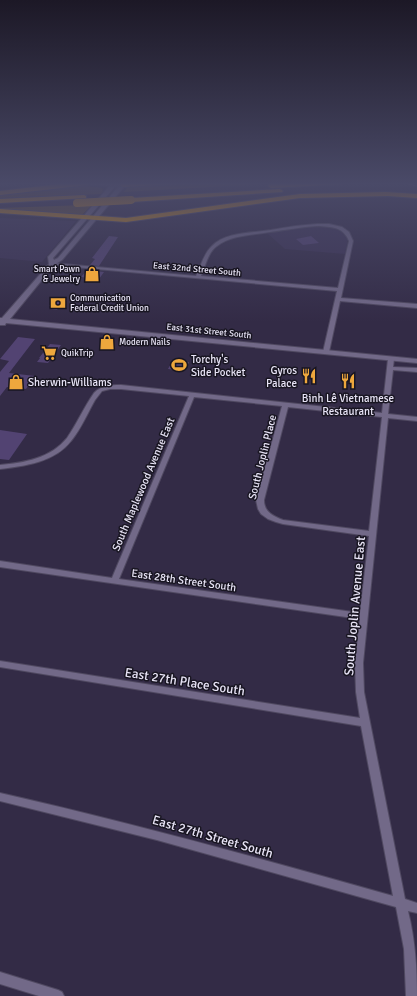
<svg xmlns="http://www.w3.org/2000/svg" width="417" height="996" viewBox="0 0 417 996" font-family="Signika,sans-serif">
<rect width="100%" height="100%" fill="#332b46"/>
<g fill="#3b3153">
<polygon points="0,218 76,221 42,262 0,258"/>
<polygon points="311,226 334,228 345,233 348,240 345,254 285,249 267,233"/>
</g>
<g fill="#654e30">
<polygon points="188,183 275,183 124,192 129,185"/>
<polygon points="80,185 102,188 103,191 101,194 0,198 0,194"/>
<polygon points="84,205 91,206 82,215 0,210 0,208"/>
</g>
<g fill="#524372">
<polygon points="109,236 118,237 99,266 90,265 95,259 92,258"/>
<polygon points="311,236 319,243 303,245 296,239"/>
<polygon points="87,270 95,271 104,272 99,279 81,277"/>
<polygon points="54,299 57,299 67,300 62,307 59,307 57,310 49,309 51,306 49,306"/>
<polygon points="18,337 35,339 9,373 35,376 26,389 7,387 0,396 0,372 9,361 0,359"/>
<polygon points="50,344 61,345 48,363 37,362 40,358 39,358"/>
<polygon points="173,360 189,362 185,371 168,369"/>
<polygon points="0,430 27,434 9,460 0,459"/>
</g>
<g fill="none" stroke-linecap="round" stroke-linejoin="round">
<g stroke="#504961" stroke-width="2">
<g id="minor">
<path d="M317 224H329L342 227 349 232 353 241 341 298 417 304V308L340 301 329 352 326 354 323 352 337 291 52 265 50 264 52 263 196 276C201 266 204 253 212 246 225 232 253 233 271 230 286 227 301 225 317 224ZM317 226C331 227 343 226 349 241L338 288 201 276C205 267 208 252 217 246 231 235 253 235 270 232 286 230 301 227 317 226Z"/>
<path d="M391 357 394 359 393 367 417 368V372L393 370 388 414 417 417V421L388 418 363 663 364 692 405 899 417 903V913L408 911C415 939 417 967 417 996H406L404 949 396 907 157 840 0 801V793C132 823 263 859 393 896L361 726 0 667V661L360 718 356 692 355 663 360 619 0 567V561L112 578 189 396 121 389H110L102 391 95 400C87 414 81 429 71 441 55 462 25 466 0 469V465C24 463 51 458 67 438 77 424 84 407 94 393 102 385 110 385 121 385L382 413 388 359ZM194 397 282 406 256 500 258 509 261 514 268 519 276 522 283 524 369 536 360 613 119 579ZM288 407 382 417 369 531 283 520C273 516 264 512 264 500Z"/>
<polygon points="0,972 58,990 62,992 64,996 39,996 0,984"/>
</g>
</g>
<g stroke="#504961" stroke-width="2">
<g id="tertiary">
<polygon points="0,182 21,182 0,184"/>
<polygon points="57,182 123,183 126,185 123,187"/>
</g>
</g>
<g stroke="#504961" stroke-width="2">
<polygon id="secondary" points="113,182 119,182 53,258 54,260 58,258 122,182 128,182 62,260 54,265 10,319 417,359 417,363 6,323 5,325 0,325 0,318 2,318 49,264 48,257"/>
</g>
<g stroke="#504961" stroke-width="2">
<g id="motorway">
<polygon points="77,182 91,183 88,185 0,195 0,191"/>
<polygon points="135,182 177,182 174,184 123,187 120,185 123,183"/>
<polygon points="302,182 345,182 342,184 271,188 268,186 271,184"/>
<polygon points="280,189 283,191 282,192 131,202 128,200 131,198"/>
<polygon points="386,192 417,194 417,198 388,196 300,198 126,222 0,213 0,209 126,218 300,194"/>
<polygon points="84,195 86,196 86,198 0,203 0,199"/>
</g>
</g>
<use href="#minor" fill="#726988" fill-rule="evenodd"/>
<use href="#tertiary" fill="#726988" fill-rule="evenodd"/>
<use href="#secondary" fill="#726988" fill-rule="evenodd"/>
<use href="#motorway" fill="#d9910c" fill-rule="evenodd"/>
<g stroke="#c2bdd1" stroke-width="2.5">
<polyline id="rail" points="404,182 417,185"/>
</g>
<use href="#rail" stroke="#191622" stroke-width="1.5" stroke-dasharray="4.5" stroke-linecap="butt"/>
<g stroke="#504961" stroke-width="8" stroke-linecap="butt">
<polyline id="motorway-bridge" points="77,203 131,200"/>
</g>
<use href="#motorway-bridge" stroke="#d9910c" stroke-width="8"/>
</g>
<linearGradient id="sky" x2="0" y2="1"><stop stop-color="#1c1826"/><stop offset="0.57" stop-color="#4a4a68"/><stop offset="1" stop-color="#4a4a68" stop-opacity="0"/></linearGradient>
<rect width="417" height="322" fill="url(#sky)"/>
<defs>
<g id="shop-bare" transform="scale(1.2)"><path d="M-5-2.5h2.3a2.7 3.5 0 0 1 5.4 0H5L5.5 6h-11ZM-1.5-2.5h3a1.5 2.3 0 0 0-3 0Z" fill="#eea73d" stroke="#191622" stroke-width="2.5" paint-order="stroke"/></g>
<g id="bank-bare" transform="scale(1.2)"><path d="M-6-4H6V4H-6ZM0-2.3a2.3 2.3 0 1 0 0 4.6a2.3 2.3 0 1 0 0-4.6Z" fill="#eea73d" stroke="#191622" stroke-width="2.5" paint-order="stroke"/></g>
<g id="supermarket-bare" transform="scale(1.2)"><path d="M-6-5.5h2.5l.6 2H6L4.5 2H-2.5L-4.4-4H-6ZM-1.5 3.2a1.3 1.3 0 1 0 .1 0ZM3 3.2a1.3 1.3 0 1 0 .1 0Z" fill="#eea73d" stroke="#191622" stroke-width="2.5" paint-order="stroke"/></g>
<g id="stadium-bare" transform="scale(1.2)"><path d="M0-5a6.5 5 0 1 0 0 10a6.5 5 0 1 0 0-10ZM-3.5-1.8h7v3.6h-7Z" fill="#eea73d" stroke="#191622" stroke-width="2.5" paint-order="stroke"/></g>
<g id="restaurant-bare" transform="scale(1.2)"><path d="M-5-6h1v4h1v-4h1v4h1v-4h1v5L-1.5 .5V6h-2V.5L-5-1ZM5-6V6H3V1.5H1.5Q1.5-4 5-6Z" fill="#eea73d" stroke="#191622" stroke-width="2.5" paint-order="stroke"/></g>
</defs>
<g fill-rule="evenodd">
<use href="#shop-bare" x="92" y="274"/>
<use href="#bank-bare" x="58" y="303"/>
<use href="#shop-bare" x="107" y="342"/>
<use href="#supermarket-bare" x="49" y="353"/>
<use href="#stadium-bare" x="179" y="365"/>
<use href="#restaurant-bare" x="309" y="376"/>
<use href="#restaurant-bare" x="348" y="381"/>
<use href="#shop-bare" x="16" y="382"/>
</g>
<g text-anchor="middle" stroke-width="3" stroke-linejoin="round" paint-order="stroke">
<g font-size="9" fill="#e8e4f6" stroke="#191622" text-anchor="start">
<text x="80" y="272" text-anchor="end">Smart Pawn<tspan x="80" dy="10">&amp; Jewelry</tspan></text>
<text x="70" y="301">Communication<tspan x="70" dy="10">Federal Credit Union</tspan></text>
<text x="119" y="345">Modern Nails</text>
<text x="61" y="356">QuikTrip</text>
</g>
<g font-size="9" fill="#e8e4f6" stroke="#191622">
<text transform="translate(197 269) rotate(5)" y="3">East 32nd Street South</text>
<text transform="translate(209 331) rotate(6)" y="3">East 31st Street South</text>
</g>
<g font-size="11" fill="#e8e4f6" stroke="#191622" text-anchor="start">
<text x="191" y="363">Torchy's<tspan x="191" dy="13">Side Pocket</tspan></text>
<text x="297" y="374" text-anchor="end">Gyros<tspan x="297" dy="13">Palace</tspan></text>
<text x="28" y="386">Sherwin-Williams</text>
<text x="348" y="402" text-anchor="middle">Binh Lê Vietnamese<tspan x="348" dy="13">Restaurant</tspan></text>
</g>
<g font-size="11" fill="#e8e4f6" stroke="#191622">
<text transform="translate(262 457) rotate(-76)" y="4">South Joplin Place</text>
<text transform="translate(143 484) rotate(-67)" y="4">South Maplewood Avenue East</text>
<text transform="translate(184 580) rotate(8)" y="4">East 28th Street South</text>
</g>
<g font-size="13" fill="#e8e4f6" stroke="#191622">
<text transform="translate(354 606) rotate(-85)" y="5">South Joplin Avenue East</text>
<text transform="translate(185 681) rotate(9)" y="5">East 27th Place South</text>
<text transform="translate(213 836) rotate(16)" y="5">East 27th Street South</text>
</g>
</g>
</svg>
